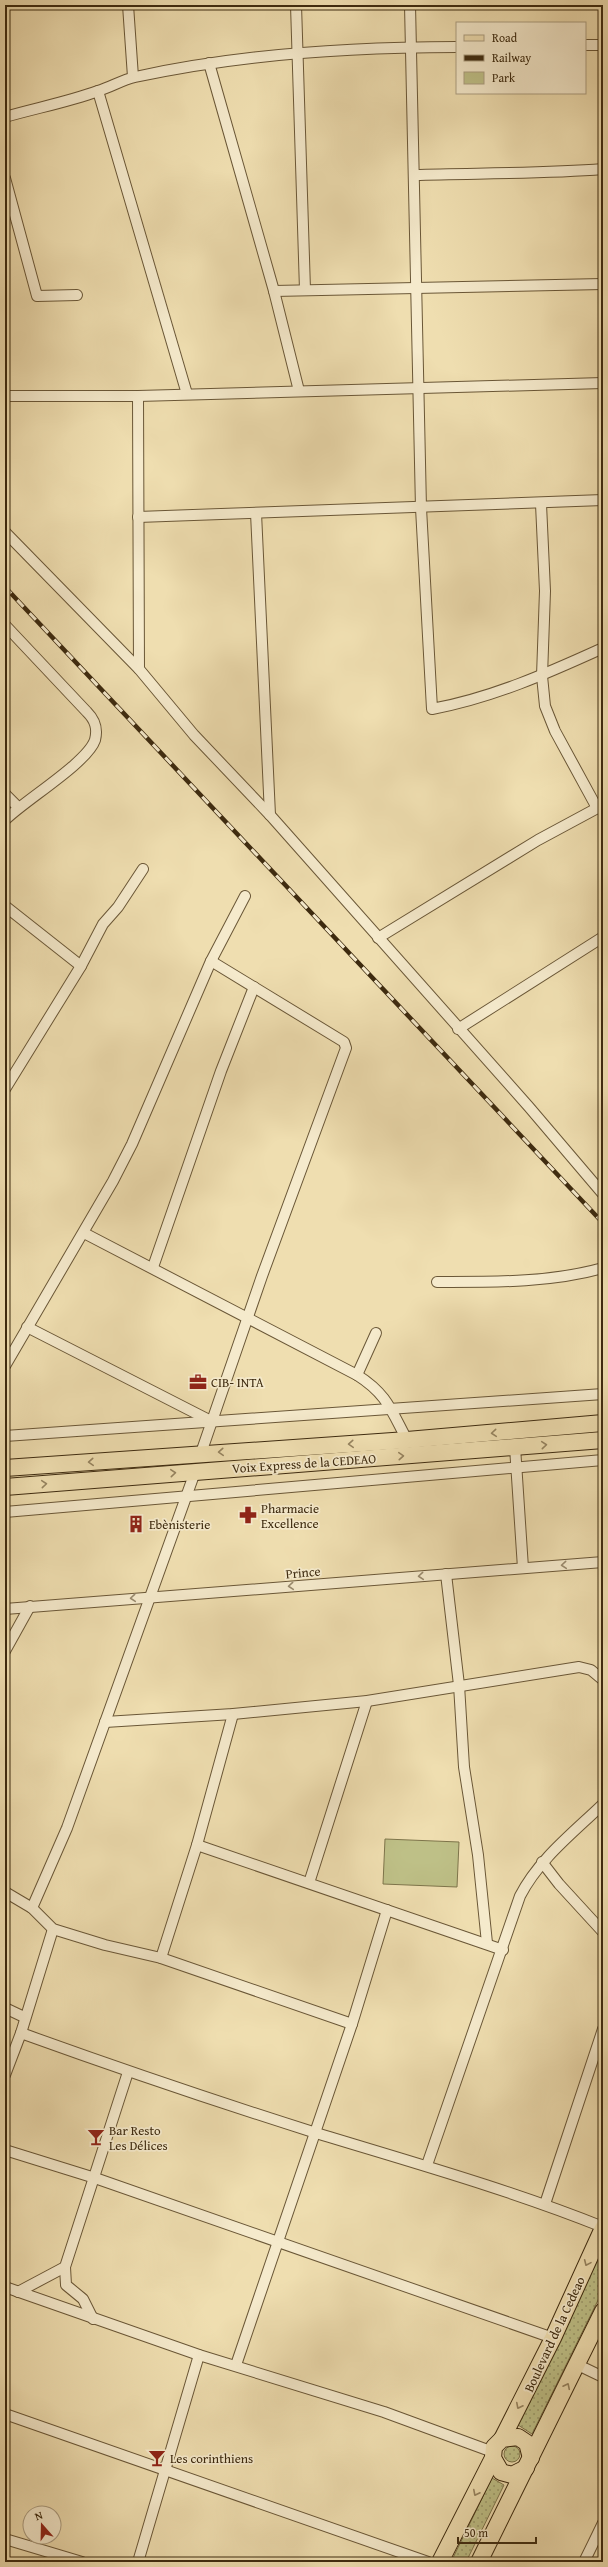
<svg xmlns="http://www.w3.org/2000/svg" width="608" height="2567" viewBox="0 0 608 2567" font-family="'Gentium Book Plus',serif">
<defs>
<pattern id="garden-dots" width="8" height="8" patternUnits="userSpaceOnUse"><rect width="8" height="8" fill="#bec087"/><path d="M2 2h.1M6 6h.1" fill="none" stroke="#9c9c6d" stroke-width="1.8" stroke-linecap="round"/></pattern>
</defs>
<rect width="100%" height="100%" fill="#efdeb0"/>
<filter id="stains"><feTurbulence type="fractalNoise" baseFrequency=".005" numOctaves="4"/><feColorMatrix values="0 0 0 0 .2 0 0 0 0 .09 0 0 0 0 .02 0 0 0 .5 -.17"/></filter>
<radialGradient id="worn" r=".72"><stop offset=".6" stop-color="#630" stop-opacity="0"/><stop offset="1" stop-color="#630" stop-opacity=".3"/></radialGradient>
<polygon fill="#bec087" stroke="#7e754b" points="385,1839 459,1842 457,1887 383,1884"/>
<g fill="url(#garden-dots)" stroke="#7e754b">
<polygon points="603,2247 603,2290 532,2434 518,2425"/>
<circle cx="512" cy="2454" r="8"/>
<polygon points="492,2478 504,2485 466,2562 451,2562"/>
</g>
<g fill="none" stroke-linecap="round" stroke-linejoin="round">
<g stroke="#6a5737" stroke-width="12">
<g id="minor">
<polyline points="5,5 6,5"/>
<polyline points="128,5 133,77"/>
<polyline points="296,5 305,290"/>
<path d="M410 5 421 508 432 709C492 698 548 673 603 648"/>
<polyline points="585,45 603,45"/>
<polyline points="209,63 274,291 299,391"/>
<polyline points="98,91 187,394"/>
<path d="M5 117C36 108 68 102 98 91 111 87 122 80 135 77 240 54 350 47 457 47"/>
<path d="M414 175C477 173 540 174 603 169"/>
<polyline points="5,178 37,296 77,295"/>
<polyline points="274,291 603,284"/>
<polyline points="5,396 138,396 603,383"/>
<polyline points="138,396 139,669"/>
<polyline points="541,504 545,591 542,676 545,706 555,731 597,808"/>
<polyline points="256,513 270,815"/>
<polyline points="138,517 603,500"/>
<polyline points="5,532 139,669 194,735 270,815 529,1107 603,1194"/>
<path d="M5 625 87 712C95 720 98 728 95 740 87 763 25 800 5 820"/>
<polyline points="5,794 18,807"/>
<polyline points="5,906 81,966"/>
<polyline points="378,938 538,840 603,805"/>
<polyline points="458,1029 603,937"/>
<polyline points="5,1089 81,966 103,924 118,907 143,869"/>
<path d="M84 1233 357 1375C387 1394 391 1410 407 1440"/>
<polyline points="153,1267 221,1071 254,987"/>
<path d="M437 1282C493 1282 549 1283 603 1268"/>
<polyline points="27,1327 211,1421"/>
<polyline points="5,1366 113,1181 132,1144 211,961 245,896"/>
<polyline points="357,1375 376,1333"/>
<polyline points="5,1436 603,1394"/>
<polyline points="515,1447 523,1568"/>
<polyline points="201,1453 262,1276 346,1048 344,1042 211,961"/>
<polyline points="5,1512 603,1460"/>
<polyline points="446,1574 459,1685 464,1767 478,1855 487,1943"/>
<polyline points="5,1609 603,1562"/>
<polyline points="5,1651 30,1606"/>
<polyline points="105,1722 233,1714 367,1701 579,1667 591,1670 603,1680"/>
<polyline points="197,1845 503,1950"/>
<polyline points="542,1862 559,1884 603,1932"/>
<polyline points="309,1883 367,1701"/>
<polyline points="5,1892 32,1908 53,1929 105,1945 161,1958 352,2024"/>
<polyline points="32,1908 67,1828 195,1472"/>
<polyline points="161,1958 197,1845 233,1714"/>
<polyline points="5,2008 24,2017"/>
<path d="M21 2033C118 2068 215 2101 313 2132 411 2162 508 2189 603 2227"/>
<polyline points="5,2075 21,2033 53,1929"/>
<polyline points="5,2150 95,2178 553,2338"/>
<path d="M427 2165 520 1896C539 1859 573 1833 603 1804"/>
<polyline points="545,2204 603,2029"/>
<polyline points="65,2267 66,2285 83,2299 93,2319"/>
<polyline points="5,2287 199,2355 384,2412 493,2452"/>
<polyline points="18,2292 65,2267 128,2072"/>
<polyline points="236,2365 352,2024 387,1910"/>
<polyline points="578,2365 603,2377"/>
<polyline points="5,2414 428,2562"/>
<polyline points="5,2539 82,2562"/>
<polyline points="138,2562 199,2355"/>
<polyline points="584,2562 603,2523"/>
</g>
</g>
<g stroke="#3d2a0f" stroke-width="18">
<g id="primary">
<polyline points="5,1468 407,1440 603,1423"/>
<polyline points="5,1487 603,1440"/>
<polyline points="502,2439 553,2338 603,2228"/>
<polyline points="526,2468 512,2475 501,2472 493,2458 494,2447 502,2439 518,2437 527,2443 531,2458"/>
<polyline points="440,2562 493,2458"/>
<polyline points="479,2562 603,2311"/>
</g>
</g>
<use href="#minor" stroke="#f5eacc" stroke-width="10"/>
<use href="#primary" stroke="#efdeb0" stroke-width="16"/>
<g stroke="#3d2a0f" stroke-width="4.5">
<polyline id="rail" points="5,587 603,1223"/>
</g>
<use href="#rail" stroke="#f5eacc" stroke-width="3" stroke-dasharray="9" stroke-linecap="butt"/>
</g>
<defs><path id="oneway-chevron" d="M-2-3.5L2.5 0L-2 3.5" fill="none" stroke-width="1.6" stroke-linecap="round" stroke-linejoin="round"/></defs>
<g stroke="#968460">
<use href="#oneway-chevron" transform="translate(494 1433) rotate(175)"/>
<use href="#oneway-chevron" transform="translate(351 1444) rotate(176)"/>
<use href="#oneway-chevron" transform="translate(544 1445) rotate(-5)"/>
<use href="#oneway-chevron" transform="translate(221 1452) rotate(176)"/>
<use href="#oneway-chevron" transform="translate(401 1456) rotate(-4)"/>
<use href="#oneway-chevron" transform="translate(91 1462) rotate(176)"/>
<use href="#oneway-chevron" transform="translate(173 1473) rotate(-5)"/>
<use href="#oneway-chevron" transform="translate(44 1484) rotate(-5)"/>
<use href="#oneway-chevron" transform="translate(587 2263) rotate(114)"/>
<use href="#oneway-chevron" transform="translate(567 2386) rotate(-64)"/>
<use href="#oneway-chevron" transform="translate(519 2406) rotate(117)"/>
<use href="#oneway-chevron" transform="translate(476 2493) rotate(117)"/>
</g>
<g stroke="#998a6e">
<use href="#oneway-chevron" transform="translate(564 1565) rotate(175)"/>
<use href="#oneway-chevron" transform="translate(421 1576) rotate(175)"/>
<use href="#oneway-chevron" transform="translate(291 1586) rotate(175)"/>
<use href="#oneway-chevron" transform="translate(133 1598) rotate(175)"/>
</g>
<defs>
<g id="office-bare" transform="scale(1.38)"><path d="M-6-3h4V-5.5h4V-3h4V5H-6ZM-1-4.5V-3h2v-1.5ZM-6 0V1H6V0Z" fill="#8f2418" stroke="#f5eacc" stroke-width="2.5" paint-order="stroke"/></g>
<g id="pharmacy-bare" transform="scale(1.38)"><path d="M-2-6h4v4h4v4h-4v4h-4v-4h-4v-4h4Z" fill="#8f2418" stroke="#f5eacc" stroke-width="2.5" paint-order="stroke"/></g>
<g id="building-bare" transform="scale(1.38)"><path d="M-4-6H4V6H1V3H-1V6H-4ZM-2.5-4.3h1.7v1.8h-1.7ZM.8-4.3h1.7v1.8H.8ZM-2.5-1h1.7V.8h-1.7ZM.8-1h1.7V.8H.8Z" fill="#8f2418" stroke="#f5eacc" stroke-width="2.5" paint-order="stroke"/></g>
<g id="bar-bare" transform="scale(1.38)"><path d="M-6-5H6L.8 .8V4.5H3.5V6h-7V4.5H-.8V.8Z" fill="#8f2418" stroke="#f5eacc" stroke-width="2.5" paint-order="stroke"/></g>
</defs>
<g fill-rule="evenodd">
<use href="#office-bare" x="198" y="1382"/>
<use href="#pharmacy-bare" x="248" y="1515"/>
<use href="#building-bare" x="136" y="1524"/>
<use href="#bar-bare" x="96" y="2137"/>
<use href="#bar-bare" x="157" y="2458"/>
</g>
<g text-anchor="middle" stroke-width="3.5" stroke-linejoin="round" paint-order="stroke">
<g font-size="13" fill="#3d2a0f" stroke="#f5eacc" text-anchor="start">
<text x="211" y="1387">CIB- INTA</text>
<text x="261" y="1513">Pharmacie<tspan x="261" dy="15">Excellence</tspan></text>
<text x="149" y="1529">Ebènisterie</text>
<text x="109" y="2135">Bar Resto<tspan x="109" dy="15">Les Délices</tspan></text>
<text x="170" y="2463">Les corinthiens</text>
</g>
<g font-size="13" fill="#3d2a0f" stroke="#f5eacc">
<text transform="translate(304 1463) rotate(-4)" y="5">Voix Express de la CEDEAO</text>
<text transform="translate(303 1572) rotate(-5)" y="5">Prince</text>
<text transform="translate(554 2334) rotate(-65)" y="5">Boulevard de la Cedeao</text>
</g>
</g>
<rect width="608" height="2567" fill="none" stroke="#efdeb0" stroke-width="20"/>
<rect x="6" y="6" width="596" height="2555" fill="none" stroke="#3d2a0f" stroke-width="2"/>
<rect x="10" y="10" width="588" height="2547" fill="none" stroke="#3d2a0f"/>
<rect x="456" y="22" width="130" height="72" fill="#f5eacc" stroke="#ab9d80"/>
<rect x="464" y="35" width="20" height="6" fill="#efdeb0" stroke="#ab9d80"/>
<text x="492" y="42" font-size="12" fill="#3d2a0f">Road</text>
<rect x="464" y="55" width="20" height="6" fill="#3d2a0f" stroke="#ab9d80"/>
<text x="492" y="62" font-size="12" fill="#3d2a0f">Railway</text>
<rect x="464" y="72" width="20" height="12" fill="#bec087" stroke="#ab9d80"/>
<text x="492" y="82" font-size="12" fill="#3d2a0f">Park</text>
<g transform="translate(42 2525) rotate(340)"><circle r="19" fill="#f5eacc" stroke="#ab9d80"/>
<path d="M0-3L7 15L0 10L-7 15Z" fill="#8f2418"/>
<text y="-6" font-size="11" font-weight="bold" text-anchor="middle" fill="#3d2a0f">N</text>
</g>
<path d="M458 2537v6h78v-6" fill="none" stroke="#3d2a0f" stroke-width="2"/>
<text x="464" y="2537" font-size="12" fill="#3d2a0f" stroke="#f5eacc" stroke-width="3" paint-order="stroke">50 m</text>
<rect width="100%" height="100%" filter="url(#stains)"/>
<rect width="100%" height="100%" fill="url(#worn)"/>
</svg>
